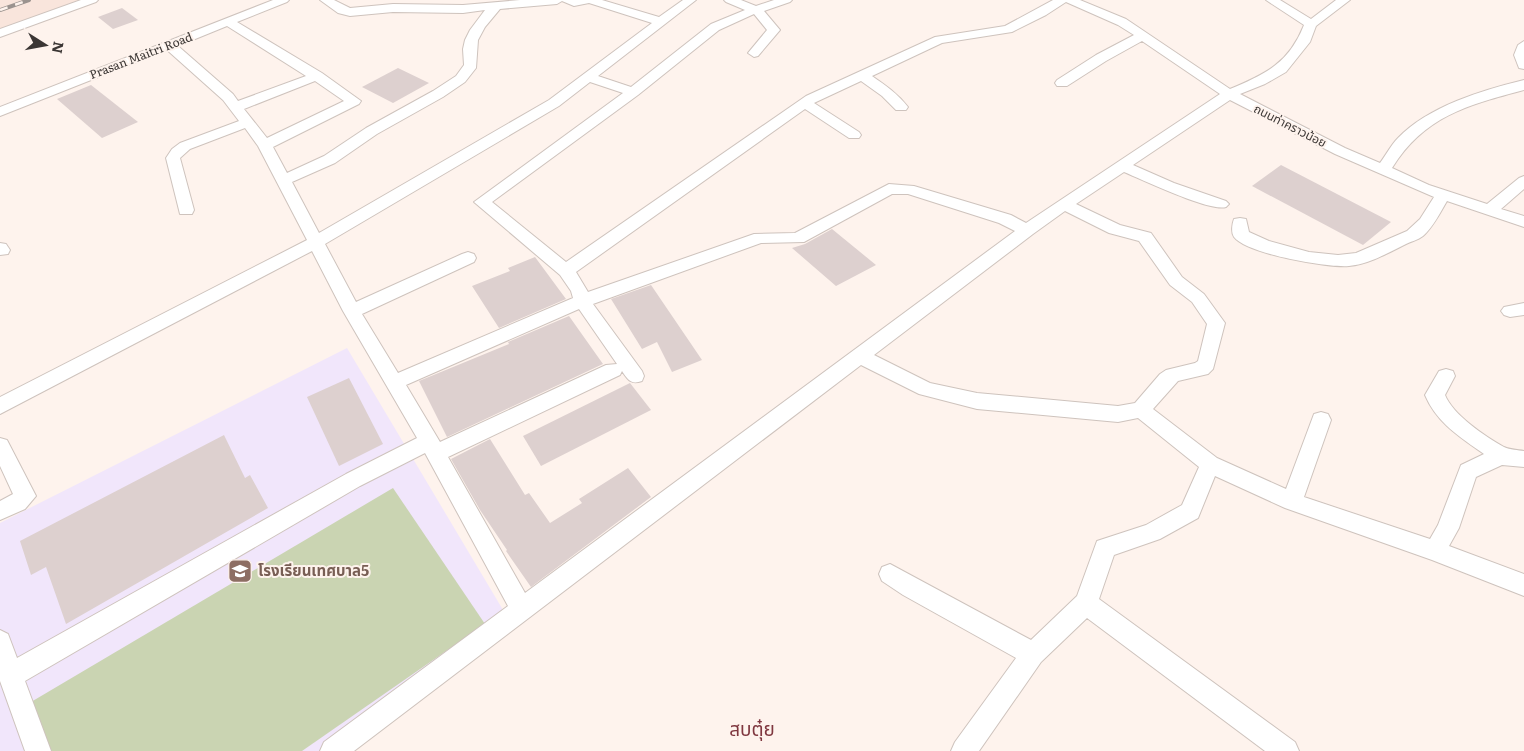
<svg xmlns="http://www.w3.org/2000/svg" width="1524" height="751" viewBox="0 0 1524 751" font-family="Literata,'Noto Sans Thai',serif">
<rect width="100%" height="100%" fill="#fef3ed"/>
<polygon fill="#f9e5dc" points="0,0 82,0 0,29"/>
<polygon fill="#f1e6fb" points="347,348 509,620 325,751 0,751 0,523"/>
<polygon fill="#cad4b2" points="393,488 485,624 302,751 45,751 31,702"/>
<g fill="#ddd0cf">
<polygon points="122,8 138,20 113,29 98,17"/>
<polygon points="398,68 429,83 393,103 362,87"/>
<polygon points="91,85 138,122 102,138 57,99"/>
<polygon points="1281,165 1391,222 1363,245 1252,186"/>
<polygon points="832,229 876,265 836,286 792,248 805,244"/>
<polygon points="535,257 566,299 499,328 472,286 510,271 508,268"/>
<polygon points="651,285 702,360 672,372 657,342 642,349 611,299"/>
<polygon points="569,316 603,364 447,437 419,381 509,344 508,342"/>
<polygon points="349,378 383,444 339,466 307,397"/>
<polygon points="630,383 651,410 541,466 523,436"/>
<polygon points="224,435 245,478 250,475 268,508 66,624 46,567 31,575 20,541"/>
<polygon points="490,439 525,495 529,493 550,523 582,503 579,499 628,468 651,497 531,587 506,551 507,550 480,510 451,459"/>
</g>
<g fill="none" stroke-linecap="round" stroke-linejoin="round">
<g stroke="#cec3bd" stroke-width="2">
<g id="minor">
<polygon points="81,0 98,0 96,2 0,37 0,29"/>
<path d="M273 0H289L287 2 237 22 322 73 361 101 359 104 273 147 287 173 324 156 366 128 433 91 456 76 464 65 463 49 465 40 470 30 485 10 463 13 393 12 350 16 338 13 320 0H334L350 8 393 4 463 5 520 0H602L659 17 683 0H696L598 76 631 87 711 24 745 10 726 2 724 0H741L756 6 774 0H792L790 2 764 11 780 30 758 56 754 57 748 53 767 30 754 14 719 30 638 95 492 202 566 262 806 96 935 37 1005 26 1053 0H1080L1126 19 1230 89C1266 74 1289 63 1304 25L1266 0H1280L1311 19 1336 0H1350L1316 26 1310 42 1286 72 1265 84 1240 94 1345 148 1380 163C1386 155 1391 145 1398 138 1429 106 1483 90 1524 80V90C1468 105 1424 116 1392 168L1429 185 1487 204 1519 178 1524 176V189L1501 209 1524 216V227L1447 201C1440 213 1433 227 1423 236 1418 240 1412 241 1406 244 1388 253 1369 264 1349 266 1328 268 1247 254 1234 237 1231 233 1232 224 1234 219L1240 218 1246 219 1249 232 1269 241 1309 252 1338 255 1356 253 1407 231 1420 219 1434 197 1335 154 1230 100 1133 165 1174 183 1226 201 1229 204 1226 207C1210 212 1143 180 1124 172L1076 204 1120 225 1151 233 1182 277 1204 294 1225 323 1213 369 1208 374 1178 381 1153 409 1217 458 1286 489 1314 414 1321 412 1328 414 1331 420 1304 497 1430 539 1438 525 1461 465 1484 454C1460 437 1437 423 1425 395L1439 371 1446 369 1453 371 1455 376 1445 395C1453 415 1486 437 1504 447 1510 450 1518 450 1524 451V467L1502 465 1476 477 1459 528 1449 546 1524 574V596L1432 560 1285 508 1215 476 1198 518 1160 539 1114 555 1099 599 1295 742 1299 751H1265L1087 618 1041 662 979 751H951L955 742 1016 658 903 595 882 581 879 574 882 567 890 564 1031 640 1077 596 1097 541 1146 525 1182 505 1199 467 1138 418 1118 422 977 409 919 394 861 365 354 751H320L324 742 508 606 425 453 360 486 25 681 51 751H25L0 681V630L8 634 17 658 346 474 417 438 343 311 312 251 0 414V397L307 240 258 146 245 128 190 149 180 158 194 210 192 214H180L166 158 172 149 180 143 239 121 223 100 167 50 0 116V107ZM562 1 574 6 589 3 652 23 549 100 319 233 292 182 335 163 377 134 443 97 465 82 476 68 478 40 485 27 500 9 557 4ZM1066 2 1118 25 1134 35 1096 55 1057 80 1055 83 1057 86H1067L1106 61 1142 41 1220 94 1026 223 1011 215 914 186 889 184 795 233 754 234 588 292 576 272 805 109 849 138H859L861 135 859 132 814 103 816 102 861 81 882 96 896 110H906L908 107C898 94 885 85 872 76L942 43 1012 32 1046 15ZM227 26 306 76 238 101 233 94 178 46ZM315 81 344 101 267 138 244 109ZM590 82 623 93 474 202 560 275 571 291 573 298 398 373 362 314 474 262 476 258 474 254 468 252 462 254 356 302 325 244 559 106ZM892 194H908L999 223 1015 231 525 593 448 457 620 375 622 371C628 380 631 385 642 381L644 376 642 371 593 304 761 243 804 242ZM1065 211 1109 233 1139 241 1170 285 1192 302 1207 324 1198 361 1195 363 1166 370 1160 374 1135 403 1118 406 977 393 930 383 874 355 1033 234ZM579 309 617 364 606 365 440 442 406 385Z"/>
<polygon points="1524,41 1524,69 1519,68 1514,55 1518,45"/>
<polygon points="0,243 6,244 10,250 8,254 0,255"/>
<polygon points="1524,303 1524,315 1510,317 1504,315 1501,311 1504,307"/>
<polygon points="0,438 7,440 36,496 25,509 0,520 0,501 13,494 0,466"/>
</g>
</g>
<use href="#minor" fill="#fff" fill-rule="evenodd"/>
<g stroke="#9b938f" stroke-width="4">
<polyline id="rail" points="0,10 29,0"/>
</g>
<use href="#rail" stroke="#fef3ed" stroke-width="2.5" stroke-dasharray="8" stroke-linecap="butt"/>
</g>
<defs>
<g id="school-square" transform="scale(1.25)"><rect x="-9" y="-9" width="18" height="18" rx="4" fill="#8d6e63" stroke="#fef3ed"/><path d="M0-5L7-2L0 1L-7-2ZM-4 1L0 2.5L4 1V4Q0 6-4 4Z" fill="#fff"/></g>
</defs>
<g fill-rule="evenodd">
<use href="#school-square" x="240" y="571"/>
</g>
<g text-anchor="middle" stroke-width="4" stroke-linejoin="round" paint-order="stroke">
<g font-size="12" fill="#3b3634" stroke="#fef3ed">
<text transform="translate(141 56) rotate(-21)" y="4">Prasan Maitri Road</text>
<text transform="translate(1290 126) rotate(27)" y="4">ถนนท่าคราวน้อย</text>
</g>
<g font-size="15" font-weight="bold" fill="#785e54" stroke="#fef3ed" text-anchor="start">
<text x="258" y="576">โรงเรียนเทศบาล5</text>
</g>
<g font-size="19" fill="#7f373f" stroke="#fef3ed">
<text x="752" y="736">สบตุ๋ย</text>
</g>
</g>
<g transform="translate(45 45) rotate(101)" stroke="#fef3ed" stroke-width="4" paint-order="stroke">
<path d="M0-4L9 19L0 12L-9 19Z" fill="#3b3634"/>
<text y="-8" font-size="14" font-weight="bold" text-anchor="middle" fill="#3b3634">N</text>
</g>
</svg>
